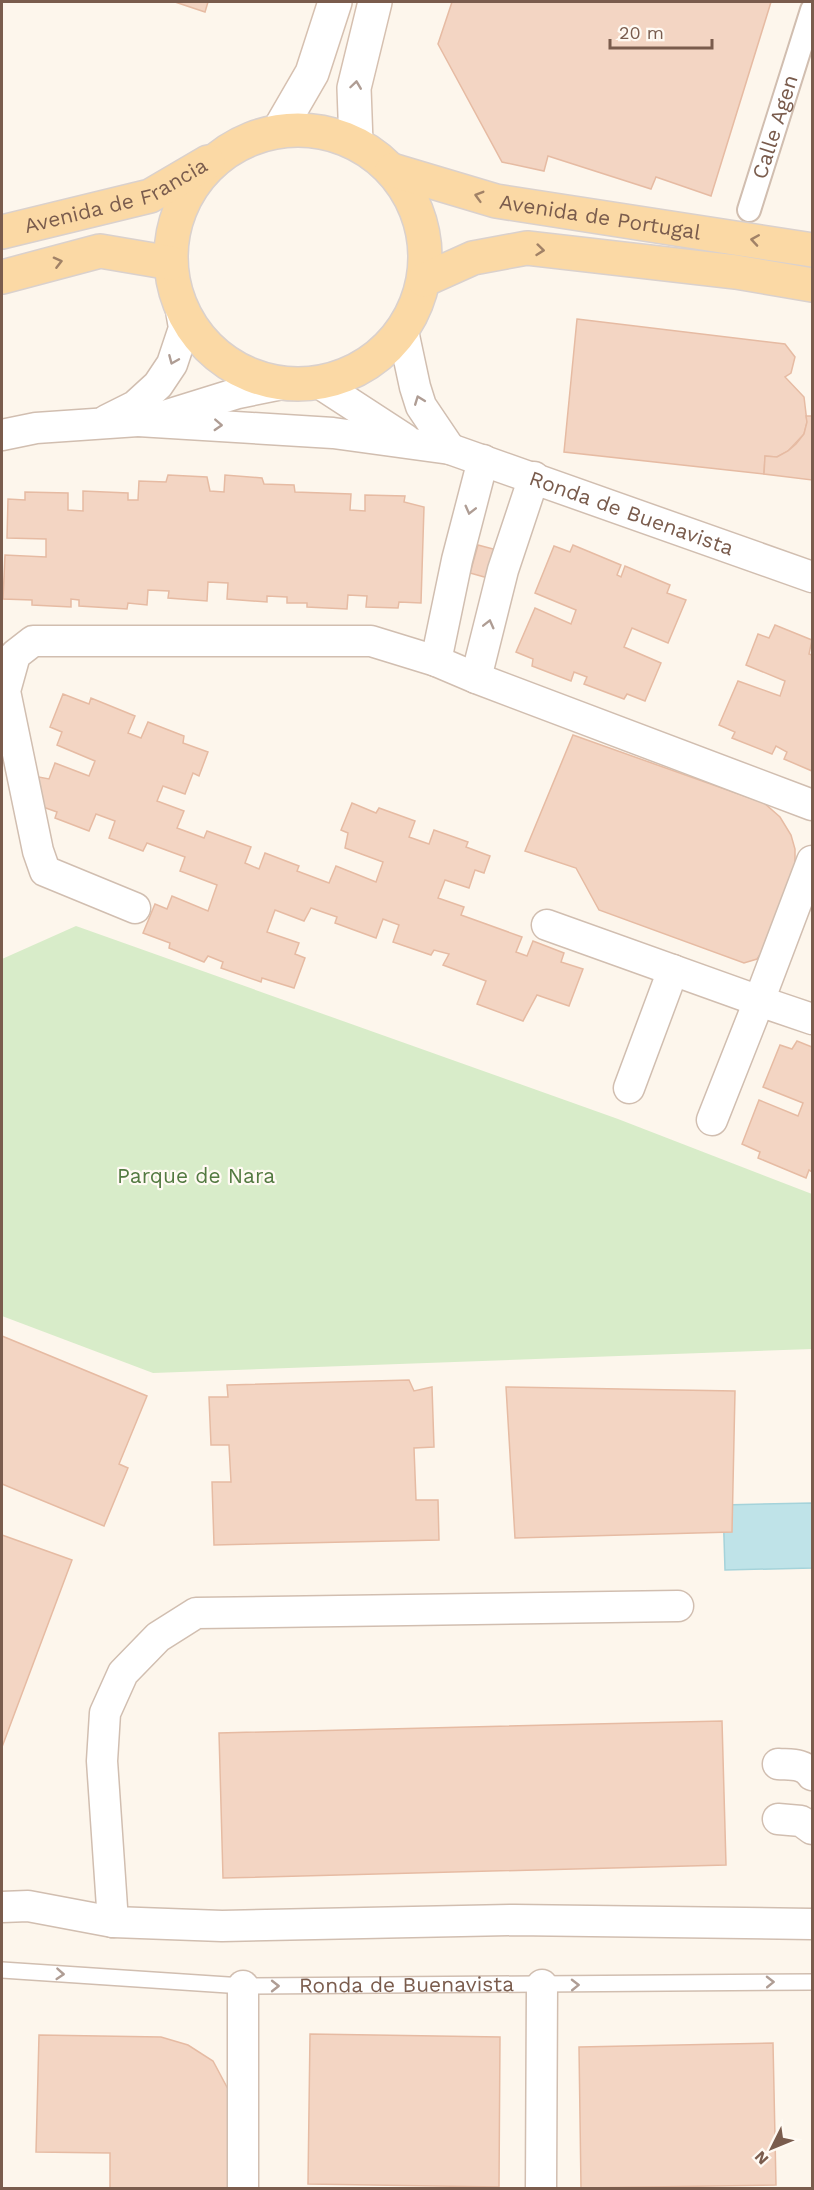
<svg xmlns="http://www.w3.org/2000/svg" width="814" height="2190" viewBox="0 0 814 2190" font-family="'Work Sans',sans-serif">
<rect width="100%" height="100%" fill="#fdf6ec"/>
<polygon fill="#d8ecc9" points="76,926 618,1119 812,1194 812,1349 153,1373 2,1316 2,959"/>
<polygon fill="#bfe3e8" stroke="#a5d3da" stroke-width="1.5" points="812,1503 812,1568 725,1570 723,1505"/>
<g fill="#f3d5c3" stroke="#e6bba3" stroke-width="1.5">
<polygon points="175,2 208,2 205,12"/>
<polygon points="452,2 771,2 711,196 656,177 651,189 548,156 544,171 502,162 438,44"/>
<polygon points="577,319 785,344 795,357 791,373 785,377 804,397 807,422 804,434 788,451 777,457 765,456 764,474 564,452"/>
<polygon points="806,416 812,416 812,480 764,474 765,456 777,457 788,451 796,444 804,434 807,422"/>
<polygon points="168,475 207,477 210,491 224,492 225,475 262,478 264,484 294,485 295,492 351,494 350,510 365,511 365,495 405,496 404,502 424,507 421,603 399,602 398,608 366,607 367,596 348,595 347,609 307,607 307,603 287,603 287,597 267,596 267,602 227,599 228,583 208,582 207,601 168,598 169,591 148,590 147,605 128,603 127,609 79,606 79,600 71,599 71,607 32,605 32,600 3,599 5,555 46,557 46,539 7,538 8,499 25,500 25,492 68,493 68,510 83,511 83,491 128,493 128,500 138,500 139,481 166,482"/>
<polygon points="478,545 497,550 488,578 470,573"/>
<polygon points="573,545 621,565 617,575 621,577 625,566 670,585 667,593 686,600 668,643 632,628 624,647 661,663 645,701 627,694 624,699 584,684 587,677 574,672 571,681 532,666 533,659 516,652 535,608 571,624 576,610 535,593 554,546 570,552"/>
<polygon points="775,625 812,640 809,654 812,655 812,771 784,759 787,752 776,746 772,754 732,738 735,732 719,725 738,681 780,696 785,681 746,665 758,634 769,638"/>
<polygon points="63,694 89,704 91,698 135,716 128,733 141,738 148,722 184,736 183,743 208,752 199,776 193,773 185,794 163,786 157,801 184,811 177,828 204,838 207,831 251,847 245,863 259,869 265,853 299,866 297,871 329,883 336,866 376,882 383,862 345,848 348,833 341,830 352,803 376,813 379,808 415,821 409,837 429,844 434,830 468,842 466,847 490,856 484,873 475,870 469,888 445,880 438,898 464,907 461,915 522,937 516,952 527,956 533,941 564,953 561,962 583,969 569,1006 537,995 523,1021 477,1004 486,981 443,965 449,954 434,950 431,955 393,942 399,925 383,919 376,938 335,923 337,917 311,908 304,921 275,910 267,932 299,943 295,954 305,958 294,988 262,978 261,982 221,968 223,962 208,956 204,962 169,948 170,943 143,933 155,904 167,909 172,896 208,911 217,885 180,871 185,857 147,843 143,851 109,838 115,821 96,814 89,831 55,818 57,812 29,802 39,777 49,779 55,763 89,776 95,761 57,745 62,732 50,727"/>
<polygon points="573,735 764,803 780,817 791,835 795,849 795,868 764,949 757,959 744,963 599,910 576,868 525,851"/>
<polygon points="797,1041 812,1047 812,1172 809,1170 806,1178 758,1158 760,1152 742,1144 759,1100 798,1116 803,1103 763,1087 780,1045 792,1049"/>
<polygon points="2,1336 147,1396 119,1464 128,1468 104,1526 2,1484"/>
<polygon points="409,1380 414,1391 432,1387 434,1447 414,1448 416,1500 438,1500 439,1540 214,1545 212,1482 231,1482 229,1445 211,1445 209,1397 228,1397 227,1385"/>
<polygon points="506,1387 735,1391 732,1532 515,1538"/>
<polygon points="2,1535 72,1560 2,1747"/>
<polygon points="722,1721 726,1865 223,1878 219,1733"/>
<polygon points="310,2034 500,2037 499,2187 308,2184"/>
<polygon points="39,2035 161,2037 188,2045 213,2061 229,2091 235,2188 110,2188 110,2153 36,2152"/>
<polygon points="773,2043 776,2185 581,2188 579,2047"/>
</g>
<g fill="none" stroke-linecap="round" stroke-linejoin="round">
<g stroke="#d1beb0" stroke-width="18">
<g id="service">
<path id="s1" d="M2 1970 243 1986 812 1982"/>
</g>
</g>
<g stroke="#d1beb0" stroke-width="26">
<g id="pedestrian">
<path id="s2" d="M749 210 812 10"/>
</g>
</g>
<g stroke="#d1beb0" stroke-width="33">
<g id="minor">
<polyline points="403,331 415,387 421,406 450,449"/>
<polyline points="319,383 405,439"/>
<polyline points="107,420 135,406 158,385 172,364 184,328 180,304"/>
<path id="s3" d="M138 421 333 433 450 449 812 577"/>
<polyline points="2,435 36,428 138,421 164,416 238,393 282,384"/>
<polyline points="436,661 457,560 483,460"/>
<polyline points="476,678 503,570 534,477"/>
<polyline points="135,908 45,871 38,851 5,691 15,655 33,641 371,641 436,661 476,678 812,805"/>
<polyline points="547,925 759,1001 812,861"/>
<polyline points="629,1088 673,970"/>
<polyline points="712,1120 759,1001 812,1019"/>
<path d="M778 1764C791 1765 804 1763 812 1775"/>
<polyline points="778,1819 801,1821 812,1829"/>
<polyline points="2,1907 28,1906 113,1922 222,1926 514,1920 812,1924"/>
<polyline points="113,1922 102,1761 105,1713 123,1673 158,1637 196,1613 678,1606"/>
<polyline points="243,2188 243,1986"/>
<polyline points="541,2188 542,1985"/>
</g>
</g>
<g stroke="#d6c0b0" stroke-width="36">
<g id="secondary">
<polyline points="279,130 312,73 335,2"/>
<polyline points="356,143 354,88 375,2"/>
</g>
</g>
<g stroke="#dad1cd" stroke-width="36">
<g id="primary">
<circle cx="298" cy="257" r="127"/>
<path id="s4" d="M392 170 496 201 812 250"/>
<path id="s5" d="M2 232 150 196 208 162"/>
<polyline points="2,277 100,251 171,263"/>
<polyline points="424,280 473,258 527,248 736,272 812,285"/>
</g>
</g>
<use href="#service" stroke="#fff" stroke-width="15"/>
<use href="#pedestrian" stroke="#fff" stroke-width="22"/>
<use href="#minor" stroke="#fff" stroke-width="30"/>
<use href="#secondary" stroke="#fff" stroke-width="33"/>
<use href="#primary" stroke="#fbd9a5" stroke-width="33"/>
</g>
<defs><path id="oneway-chevron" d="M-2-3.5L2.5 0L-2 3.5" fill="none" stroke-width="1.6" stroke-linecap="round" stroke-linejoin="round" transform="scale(1.5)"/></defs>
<g stroke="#af9d94">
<use href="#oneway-chevron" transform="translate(356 85) rotate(-82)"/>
<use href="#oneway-chevron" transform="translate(173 360) rotate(113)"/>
<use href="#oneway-chevron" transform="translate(419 400) rotate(-111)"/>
<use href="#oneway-chevron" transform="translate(218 425) rotate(3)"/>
<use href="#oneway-chevron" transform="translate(470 510) rotate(104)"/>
<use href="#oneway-chevron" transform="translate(489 624) rotate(-76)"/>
<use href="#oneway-chevron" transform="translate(60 1974) rotate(4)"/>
<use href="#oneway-chevron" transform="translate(770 1982) rotate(-1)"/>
<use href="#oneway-chevron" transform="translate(575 1985) rotate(-1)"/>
<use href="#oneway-chevron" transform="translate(275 1986)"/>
</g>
<g stroke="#a18267">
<use href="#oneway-chevron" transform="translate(479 196) rotate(-164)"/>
<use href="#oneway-chevron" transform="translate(755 240) rotate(-171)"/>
<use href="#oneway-chevron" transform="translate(540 250) rotate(6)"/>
<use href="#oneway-chevron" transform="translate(58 262) rotate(-14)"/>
</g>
<g text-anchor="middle" stroke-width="4.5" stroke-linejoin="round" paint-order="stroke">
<g font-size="21" fill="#7a5c4d" stroke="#fffaf3">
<text dy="7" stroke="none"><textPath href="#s2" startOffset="87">Calle Agen</textPath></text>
<text dy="7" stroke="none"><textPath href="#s5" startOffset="120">Avenida de Francia</textPath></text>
<text dy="7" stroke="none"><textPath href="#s4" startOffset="214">Avenida de Portugal</textPath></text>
<text dy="7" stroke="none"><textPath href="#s3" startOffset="506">Ronda de Buenavista</textPath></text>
<text dy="7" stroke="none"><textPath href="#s1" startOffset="405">Ronda de Buenavista</textPath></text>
</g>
<g font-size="21" fill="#537a41" stroke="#fffaf3">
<text x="196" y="1183">Parque de Nara</text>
</g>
</g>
<rect width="814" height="2190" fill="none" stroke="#7a5c4d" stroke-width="6"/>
<g transform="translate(772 2148) rotate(227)" stroke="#fffaf3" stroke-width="4.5" paint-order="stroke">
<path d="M0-4.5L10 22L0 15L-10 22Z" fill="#7a5c4d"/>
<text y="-9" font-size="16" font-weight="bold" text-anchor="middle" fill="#7a5c4d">N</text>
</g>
<path d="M610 39v9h102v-9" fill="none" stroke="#7a5c4d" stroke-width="3"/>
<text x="619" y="39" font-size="18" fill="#7a5c4d" stroke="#fffaf3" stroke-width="4.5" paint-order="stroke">20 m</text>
</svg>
